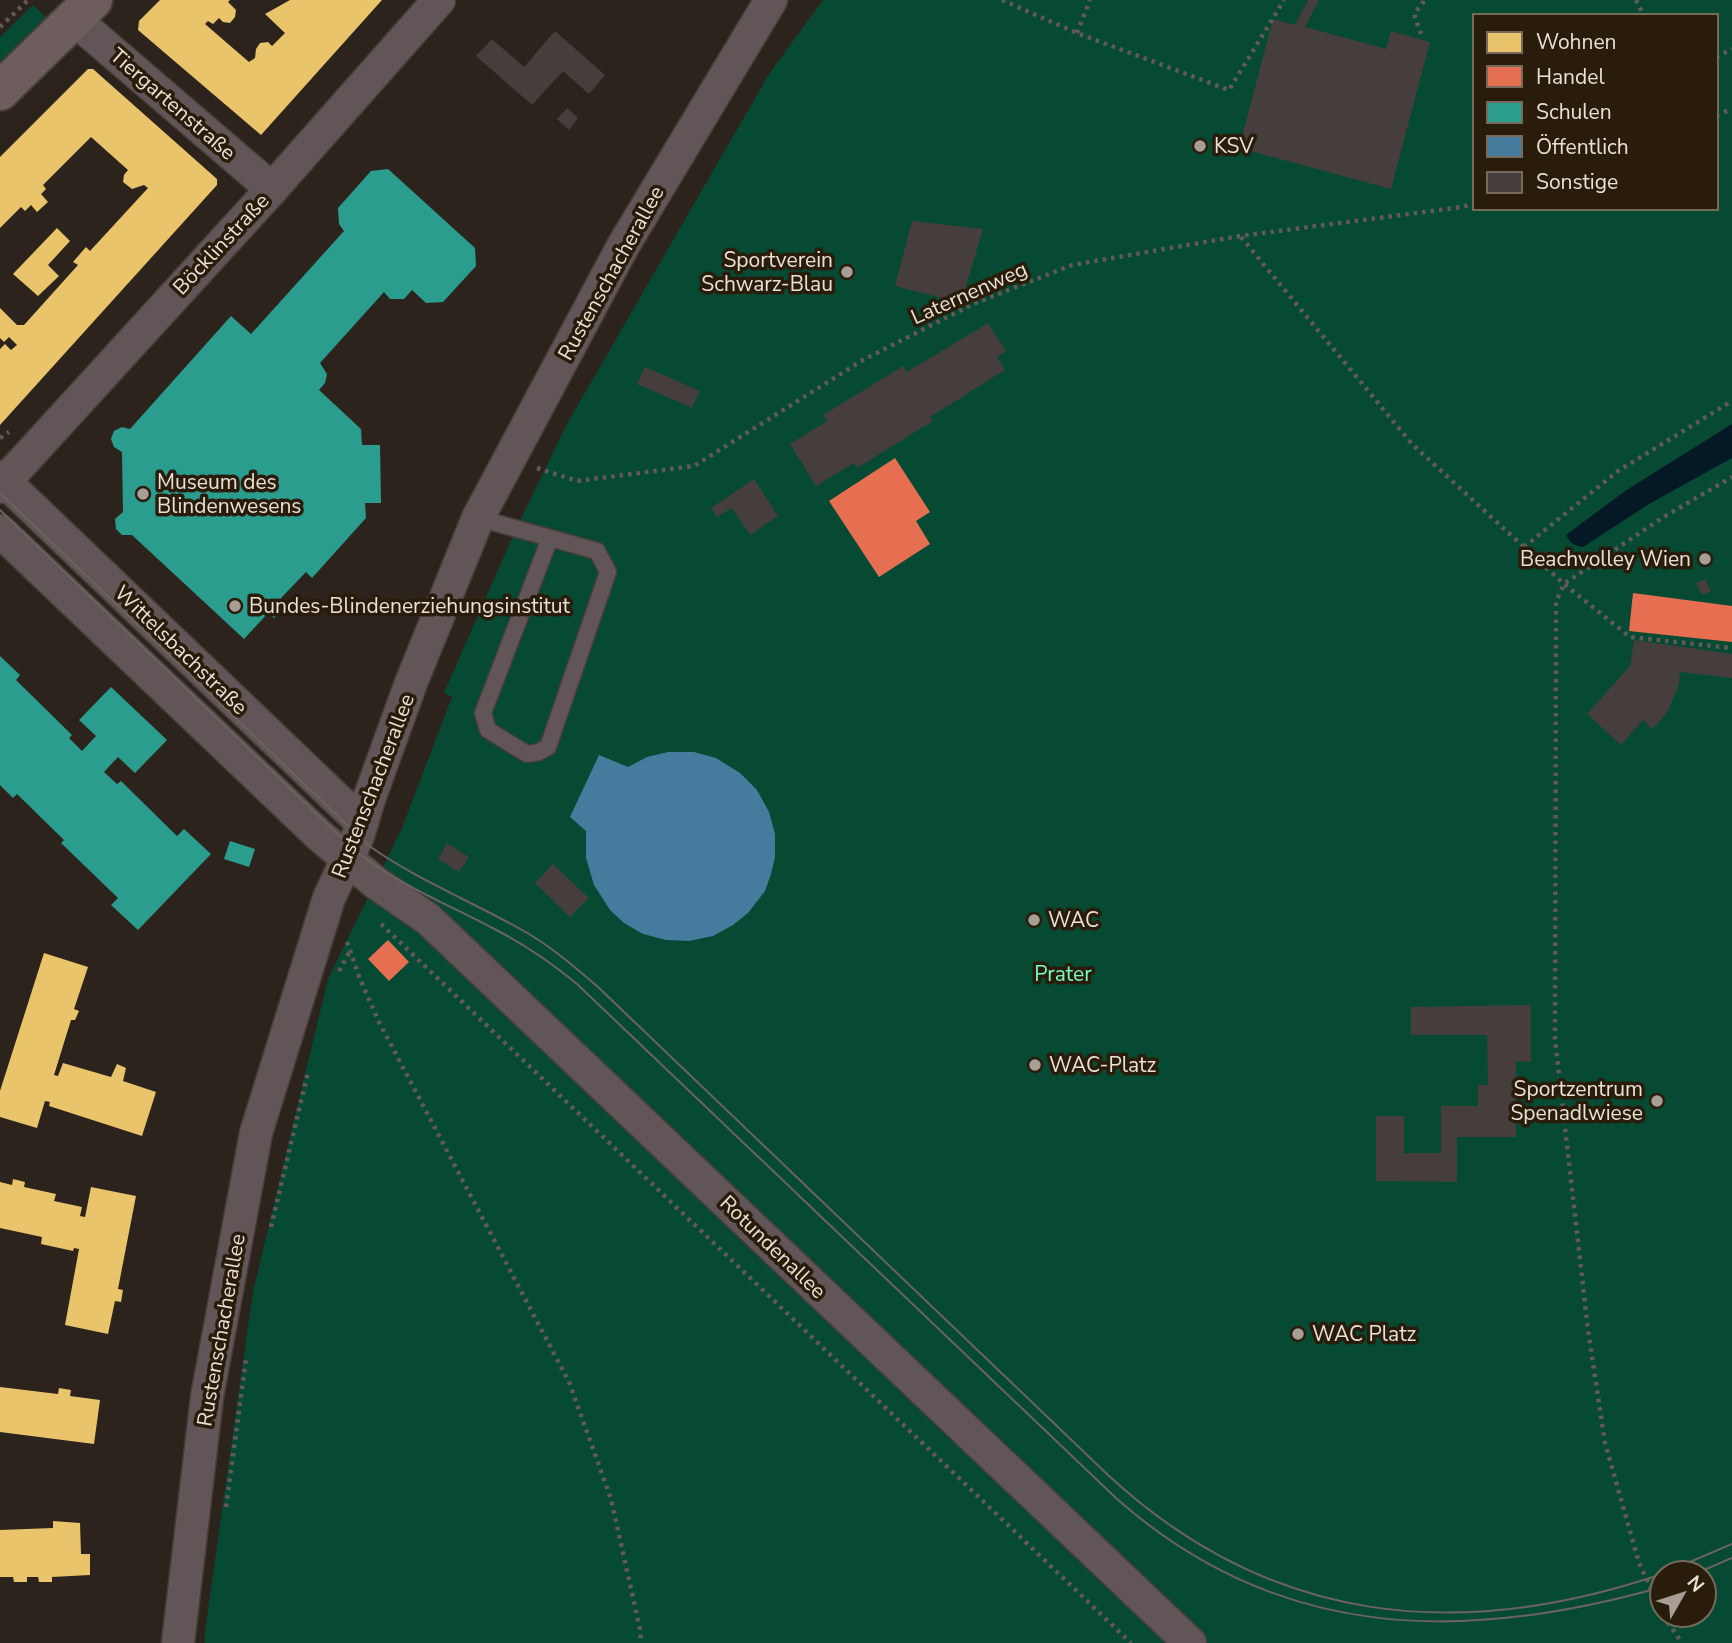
<svg xmlns="http://www.w3.org/2000/svg" width="1732" height="1643" viewBox="0 0 1732 1643" font-family="'Nunito Sans',sans-serif">
<rect width="100%" height="100%" fill="#2c241c"/>
<g fill="#064a34" fill-rule="evenodd">
<path d="M823 0H1732V1643H205V1631L253 1292 328 979 402 828 452 697 444 693 516 529 567 424 769 74ZM1475 16H1716V208H1475ZM1662 1573H1704V1615H1662Z"/>
<polygon points="33,5 47,18 0,64 0,37"/>
</g>
<path fill="#041925" d="M1732 424V458L1649 504 1583 547C1574 546 1570 543 1566 535L1625 491Z"/>
<g fill="#e9c46a">
<polygon points="160,0 230,0 228,2 236,10 235,17 230,23 223,22 219,18 213,24 208,21 205,24 249,62 255,58 256,49 260,43 268,42 272,46 285,33 265,14 290,0 382,0 261,135 138,30 139,21"/>
<polygon points="88,69 93,69 217,179 217,185 0,425 0,349 5,344 11,350 17,345 9,337 4,342 0,338 0,308 17,325 24,325 78,265 73,262 86,247 90,251 148,188 144,185 132,189 123,182 124,175 128,170 91,137 43,185 46,189 41,194 48,202 37,212 31,205 25,211 21,207 0,228 0,157"/>
<polygon points="57,228 70,241 48,265 59,276 38,296 13,274"/>
<polygon points="44,953 88,967 74,1009 79,1011 75,1020 71,1020 54,1075 58,1076 63,1063 111,1077 117,1064 126,1068 123,1081 156,1092 142,1136 49,1106 50,1102 45,1101 37,1128 0,1117 0,1091"/>
<polygon points="13,1179 25,1182 24,1187 56,1194 54,1201 82,1207 80,1216 85,1217 91,1187 136,1196 118,1289 123,1290 121,1302 115,1301 108,1334 65,1325 79,1249 74,1248 73,1251 41,1244 42,1237 0,1228 0,1182 12,1185"/>
<polygon points="0,1387 58,1394 59,1388 71,1390 70,1396 100,1400 94,1444 0,1432"/>
<polygon points="53,1521 80,1523 81,1554 90,1554 90,1575 52,1577 52,1582 39,1582 38,1577 27,1577 27,1582 14,1582 13,1577 0,1577 0,1530 53,1528"/>
</g>
<g fill="#e76f51">
<polygon points="895,458 930,512 916,521 930,544 879,577 829,501"/>
<polygon points="1633,593 1732,606 1732,642 1629,631"/>
<polygon points="388,940 409,962 389,981 368,959"/>
</g>
<g fill="#2a9d8f">
<polygon points="388,169 475,248 476,266 443,302 426,303 412,290 404,299 390,299 384,292 320,363 327,374 325,383 319,390 361,429 362,445 380,445 381,503 365,503 366,518 312,578 306,572 281,598 286,604 274,618 268,613 244,639 132,535 122,535 116,529 115,519 123,512 122,452 114,447 111,439 114,431 122,427 130,429 231,316 251,334 344,231 339,224 338,208 371,171"/>
<polygon points="0,656 20,675 16,680 72,735 69,738 82,751 96,736 79,720 111,687 167,740 135,773 118,757 104,772 117,784 121,781 177,836 184,829 211,854 138,930 111,905 118,898 61,843 64,840 17,794 13,798 0,785"/>
<polygon points="230,841 255,849 249,867 224,859"/>
</g>
<polygon fill="#457b9d" points="668,752 694,752 716,758 740,773 757,790 769,812 775,834 775,857 771,874 765,891 748,913 733,925 713,936 689,941 666,940 643,934 624,923 610,910 594,885 586,858 586,831 570,817 599,755 628,767 647,757"/>
<g fill="#453e3d">
<polygon points="1308,0 1319,0 1305,27 1386,49 1391,31 1430,42 1391,189 1239,148 1273,19 1295,25"/>
<polygon points="555,31 605,75 589,94 563,71 532,105 476,56 492,39 524,67"/>
<polygon points="567,108 578,118 569,130 557,119"/>
<polygon points="912,221 983,229 961,303 895,286"/>
<polygon points="988,323 1006,351 997,357 1005,370 930,417 933,421 857,468 854,463 816,486 790,444 827,421 823,415 903,366 907,372"/>
<polygon points="645,367 700,391 692,408 637,384"/>
<polygon points="754,479 778,516 750,535 732,508 717,517 711,508"/>
<polygon points="1705,579 1711,591 1702,595 1696,583"/>
<polygon points="1634,640 1732,654 1732,678 1680,672 1679,684 1667,713 1652,729 1643,720 1621,745 1587,714 1630,666"/>
<polygon points="447,843 469,857 459,872 438,859"/>
<polygon points="553,864 589,898 570,917 535,883"/>
<polygon points="1531,1005 1531,1062 1516,1061 1516,1137 1457,1137 1457,1182 1376,1181 1376,1116 1404,1116 1404,1153 1441,1153 1441,1106 1478,1106 1478,1085 1488,1085 1487,1035 1411,1035 1411,1007"/>
</g>
<g fill="none" stroke-linecap="round" stroke-linejoin="round">
<g stroke="#453e38" stroke-width="19">
<path id="lane" d="M478 518C518 529 558 540 597 551L608 572 548 747 539 752 527 754 488 730 483 713 550 538"/>
</g>
<g stroke="#453e38" stroke-width="35">
<g id="street">
<polyline points="74,19 272,189"/>
<polyline points="0,477 362,823"/>
<polyline points="0,487 272,189 439,0"/>
<polyline points="0,531 319,835 376,883 428,919 1190,1643"/>
<polyline points="178,1643 207,1397 256,1133 329,898 358,836 369,799 411,683 478,518 623,246 771,0"/>
</g>
</g>
<g stroke="#453e38" stroke-width="42">
<polyline id="primary" points="0,91 93,0"/>
</g>
<g stroke="#625958" stroke-width="4.5" stroke-dasharray="3.5 5" stroke-linecap="butt">
<polyline points="1002,0 1077,33 1229,90 1284,0"/>
<polyline points="1636,0 1644,16"/>
<polyline points="0,27 28,0"/>
<polyline points="1077,33 1090,0"/>
<polyline points="1421,34 1414,14 1425,0"/>
<polyline points="1716,57 1732,49"/>
<polyline points="1716,115 1732,109"/>
<polyline points="1241,237 1412,444 1564,584 1630,637 1732,648"/>
<polyline points="0,438 9,432"/>
<polyline points="537,468 577,481 694,466 863,360 973,304 1072,265 1240,236 1462,207 1475,203"/>
<polyline points="1524,547 1618,471 1732,401"/>
<polyline points="381,924 1131,1643"/>
<polyline points="347,942 360,979 379,1022 569,1382 611,1499 640,1629 641,1643"/>
<polyline points="339,971 350,951"/>
<polyline points="271,1227 308,1072"/>
<polyline points="226,1507 246,1359"/>
<polyline points="1662,1613 1639,1563 1605,1443 1588,1330 1555,1039 1556,602 1564,584 1662,518 1732,477"/>
<polyline points="1663,1615 1682,1643"/>
</g>
<use href="#lane" stroke="#625557" stroke-width="16"/>
<use href="#street" stroke="#625557" stroke-width="32"/>
<use href="#primary" stroke="#6d5d5d" stroke-width="38"/>
<g stroke="#6c6260" stroke-width="2">
<path d="M0 493 368 845C418 881 476 903 529 934 554 949 576 968 598 987L1108 1475C1270 1625 1458 1643 1662 1574"/>
<path d="M0 510 353 849C398 885 450 905 500 932 527 946 553 964 577 984L1117 1499C1279 1642 1464 1643 1662 1587"/>
<polyline points="1664,1573 1732,1544"/>
<polyline points="1697,1573 1732,1558"/>
</g>
</g>
<g fill="#a79e95" stroke="#291c0b" stroke-width="2.5">
<circle cx="1200" cy="146" r="7"/>
<circle cx="847" cy="272" r="7"/>
<circle cx="143" cy="494" r="7"/>
<circle cx="1705" cy="559" r="7"/>
<circle cx="235" cy="606" r="7"/>
<circle cx="1034" cy="920" r="7"/>
<circle cx="1035" cy="1065" r="7"/>
<circle cx="1657" cy="1101" r="7"/>
<circle cx="1298" cy="1334" r="7"/>
</g>
<g text-anchor="middle" stroke-width="7" stroke-linejoin="round" paint-order="stroke">
<g font-size="21" fill="#e9e0d6" stroke="#291c0b">
<text transform="translate(173 104) rotate(41)" y="7">Tiergartenstraße</text>
<text transform="translate(221 244) rotate(-47)" y="7">Böcklinstraße</text>
<text transform="translate(611 273) rotate(-61)" y="7">Rustenschacherallee</text>
<text transform="translate(969 293) rotate(-24)" y="7">Laternenweg</text>
<text transform="translate(181 650) rotate(44)" y="7">Wittelsbachstraße</text>
<text transform="translate(373 786) rotate(-69)" y="7">Rustenschacherallee</text>
<text transform="translate(773 1247) rotate(44)" y="7">Rotundenallee</text>
<text transform="translate(221 1330) rotate(-80)" y="7">Rustenschacherallee</text>
</g>
<g font-size="21" fill="#e9e0d6" stroke="#291c0b" text-anchor="start">
<text x="1214" y="153">KSV</text>
<text x="833" y="267" text-anchor="end">Sportverein<tspan x="833" dy="24">Schwarz-Blau</tspan></text>
<text x="157" y="489">Museum des<tspan x="157" dy="24">Blindenwesens</tspan></text>
<text x="1691" y="566" text-anchor="end">Beachvolley Wien</text>
<text x="249" y="613">Bundes-Blindenerziehungsinstitut</text>
<text x="1048" y="927">WAC</text>
<text x="1049" y="1072">WAC-Platz</text>
<text x="1643" y="1096" text-anchor="end">Sportzentrum<tspan x="1643" dy="24">Spenadlwiese</tspan></text>
<text x="1312" y="1341">WAC Platz</text>
</g>
<g font-size="21" fill="#74fdc7" stroke="#291c0b">
<text x="1063" y="981">Prater</text>
</g>
</g>
<rect x="1473" y="14" width="245" height="196" fill="#291c0b" stroke="#766a5c" stroke-width="2"/>
<rect x="1487" y="32" width="35" height="21" fill="#e9c46a" stroke="#766a5c" stroke-width="2"/>
<text x="1536" y="49" font-size="21" fill="#e9e0d6">Wohnen</text>
<rect x="1487" y="66" width="35" height="21" fill="#e76f51" stroke="#766a5c" stroke-width="2"/>
<text x="1536" y="84" font-size="21" fill="#e9e0d6">Handel</text>
<rect x="1487" y="102" width="35" height="21" fill="#2a9d8f" stroke="#766a5c" stroke-width="2"/>
<text x="1536" y="119" font-size="21" fill="#e9e0d6">Schulen</text>
<rect x="1487" y="136" width="35" height="21" fill="#457b9d" stroke="#766a5c" stroke-width="2"/>
<text x="1536" y="154" font-size="21" fill="#e9e0d6">Öffentlich</text>
<rect x="1487" y="172" width="35" height="21" fill="#453e3d" stroke="#766a5c" stroke-width="2"/>
<text x="1536" y="189" font-size="21" fill="#e9e0d6">Sonstige</text>
<g transform="translate(1683 1594) rotate(51)"><circle r="33" fill="#291c0b" stroke="#766a5c" stroke-width="2"/>
<path d="M0-5L12 26L0 18L-12 26Z" fill="#a79e95"/>
<text y="-10" font-size="19" font-weight="bold" text-anchor="middle" fill="#e9e0d6">N</text>
</g>
</svg>
